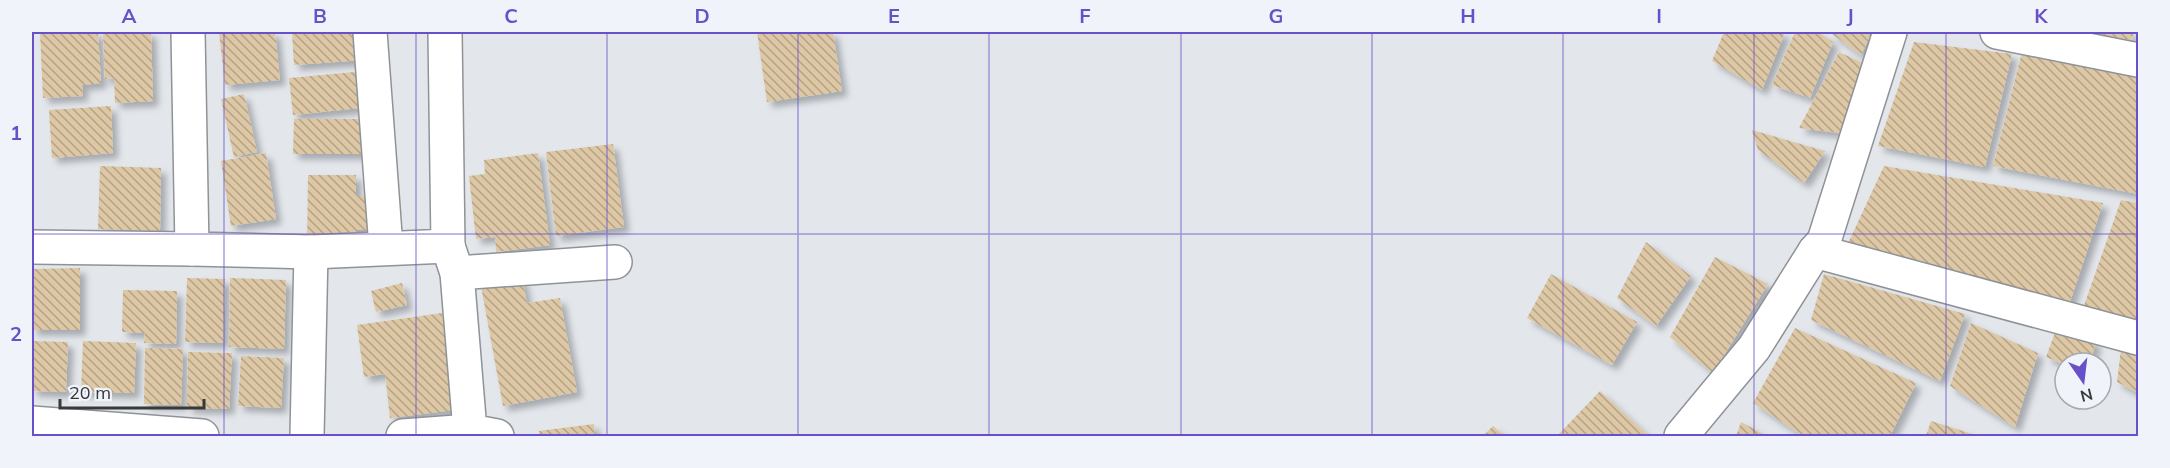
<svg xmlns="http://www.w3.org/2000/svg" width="2170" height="468" viewBox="0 0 2170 468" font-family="Mulish,sans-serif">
<defs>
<pattern id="building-back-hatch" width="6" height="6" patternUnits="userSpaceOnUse" patternTransform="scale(1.5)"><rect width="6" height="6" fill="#ddc7a4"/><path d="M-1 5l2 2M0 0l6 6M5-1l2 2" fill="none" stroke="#b4a387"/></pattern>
<filter id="shadow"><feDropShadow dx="5.5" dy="5.5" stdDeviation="3" flood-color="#0004"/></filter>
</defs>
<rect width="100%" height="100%" fill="#e3e7ec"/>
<g fill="url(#building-back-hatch)" filter="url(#shadow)">
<polygon points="40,32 98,32 101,83 82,85 83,96 43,98"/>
<polygon points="103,32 151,32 153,101 115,103 114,78 105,79"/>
<polygon points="219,32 275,32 280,80 225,85"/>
<polygon points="292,32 361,32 363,60 294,65"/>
<polygon points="757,32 833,32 842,91 767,102"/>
<polygon points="1724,32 1785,32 1762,90 1712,61"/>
<polygon points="1795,32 1818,32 1833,42 1810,98 1772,85"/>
<polygon points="1829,32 1872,32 1861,55"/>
<polygon points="2080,32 2134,32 2132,40"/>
<polygon points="1914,42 2012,54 1985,167 1878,146"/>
<polygon points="1839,52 1869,66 1846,134 1799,128"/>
<polygon points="2022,52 2138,77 2138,194 1993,166"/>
<polygon points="365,71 369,107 293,115 289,78"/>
<polygon points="244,94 257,152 234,157 221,99"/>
<polygon points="111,106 113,153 52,158 49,110"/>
<polygon points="294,119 366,119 366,154 293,154"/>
<polygon points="1752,130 1825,151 1804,183 1758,150"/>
<polygon points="613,144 624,227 556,236 546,152"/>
<polygon points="266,153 276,219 231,226 221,161"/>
<polygon points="538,153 550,245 496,252 495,237 476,239 469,176 485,174 484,160"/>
<polygon points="100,166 161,168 160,231 98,229"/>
<polygon points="1884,166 2103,203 2067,311 1844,252"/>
<polygon points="308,175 356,175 356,196 374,196 374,230 356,230 356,242 307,243"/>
<polygon points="2121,200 2138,203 2138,326 2081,314"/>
<polygon points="1646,242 1691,276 1656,326 1617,298"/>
<polygon points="1715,257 1768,284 1713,373 1670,337"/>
<polygon points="80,268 80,330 32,330 32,269"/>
<polygon points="1551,274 1637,322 1612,365 1527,318"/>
<polygon points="1824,274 1965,314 1940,381 1811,320"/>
<polygon points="187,278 225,279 223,343 185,342"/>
<polygon points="230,278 286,280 284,349 229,347"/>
<polygon points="522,278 527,303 560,298 577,392 503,406 481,286"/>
<polygon points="402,283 407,305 376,312 371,291"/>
<polygon points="123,290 177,291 176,344 144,343 145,333 122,332"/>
<polygon points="442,313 454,410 390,418 385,374 364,377 357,325"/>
<polygon points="1971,323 2038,353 2015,427 1950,386"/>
<polygon points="2057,327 2096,342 2090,363 2065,363 2065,365 2046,357"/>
<polygon points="1795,328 1916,383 1890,436 1803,436 1753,403"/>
<polygon points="32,341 68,342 66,392 32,391"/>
<polygon points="83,341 136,343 134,393 81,392"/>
<polygon points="145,348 183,349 181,405 144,404"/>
<polygon points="2121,349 2138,356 2138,393 2117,382"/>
<polygon points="188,352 232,353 229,409 187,408"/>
<polygon points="241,356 284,358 281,408 238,406"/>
<polygon points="1600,391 1649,436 1557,436"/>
<polygon points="1931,421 1979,436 1926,436"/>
<polygon points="1741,422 1767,436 1736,436"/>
<polygon points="594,424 595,436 540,436 539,431"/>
<polygon points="1493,426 1505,436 1483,436"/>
</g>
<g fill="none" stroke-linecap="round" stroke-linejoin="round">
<g stroke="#8f9397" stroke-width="36">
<g id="street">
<polyline points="188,32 192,249 311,252 448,246 445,32"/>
<polyline points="370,32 386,248"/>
<polyline points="1997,32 2138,60"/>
<polyline points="448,246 457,273 470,431 497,436"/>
<polyline points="32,247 192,249"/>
<polyline points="1815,251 2138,338"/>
<polyline points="457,273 615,262"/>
<polyline points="32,423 202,436"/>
<polyline points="307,436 311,252"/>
<polyline points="403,436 470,431"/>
<polyline points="1681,436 1754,348 1815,251 1824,241 1890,32"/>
</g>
</g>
<use href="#street" stroke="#fff" stroke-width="33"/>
</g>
<path fill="none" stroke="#6750c9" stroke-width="1.5" stroke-opacity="0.55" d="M224 32V436M416 32V436M607 32V436M798 32V436M989 32V436M1181 32V436M1372 32V436M1563 32V436M1754 32V436M1946 32V436M32 234H2138"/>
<rect width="2170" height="468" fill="none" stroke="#f0f4fa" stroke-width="66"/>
<g transform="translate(2083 381) rotate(166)"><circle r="28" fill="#f0f4fa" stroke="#a6a9ae" stroke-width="1.5"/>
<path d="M0-4.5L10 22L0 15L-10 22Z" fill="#6750c9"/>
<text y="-9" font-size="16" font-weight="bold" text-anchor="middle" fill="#37393b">N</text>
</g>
<path d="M60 399v9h144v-9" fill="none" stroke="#37393b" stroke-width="3"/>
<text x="69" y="399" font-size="18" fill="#37393b" stroke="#f0f4fa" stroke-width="4.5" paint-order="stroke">20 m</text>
<rect x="33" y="33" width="2104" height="402" fill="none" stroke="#6750c9" stroke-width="2"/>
<g font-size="20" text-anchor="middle" font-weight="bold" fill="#6750c9">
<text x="129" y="23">A</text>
<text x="320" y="23">B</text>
<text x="511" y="23">C</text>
<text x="702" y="23">D</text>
<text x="894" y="23">E</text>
<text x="1085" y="23">F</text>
<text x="1276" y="23">G</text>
<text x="1468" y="23">H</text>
<text x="1659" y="23">I</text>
<text x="1850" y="23">J</text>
<text x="2041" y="23">K</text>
<text x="16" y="140">1</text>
<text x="16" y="341">2</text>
</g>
</svg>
